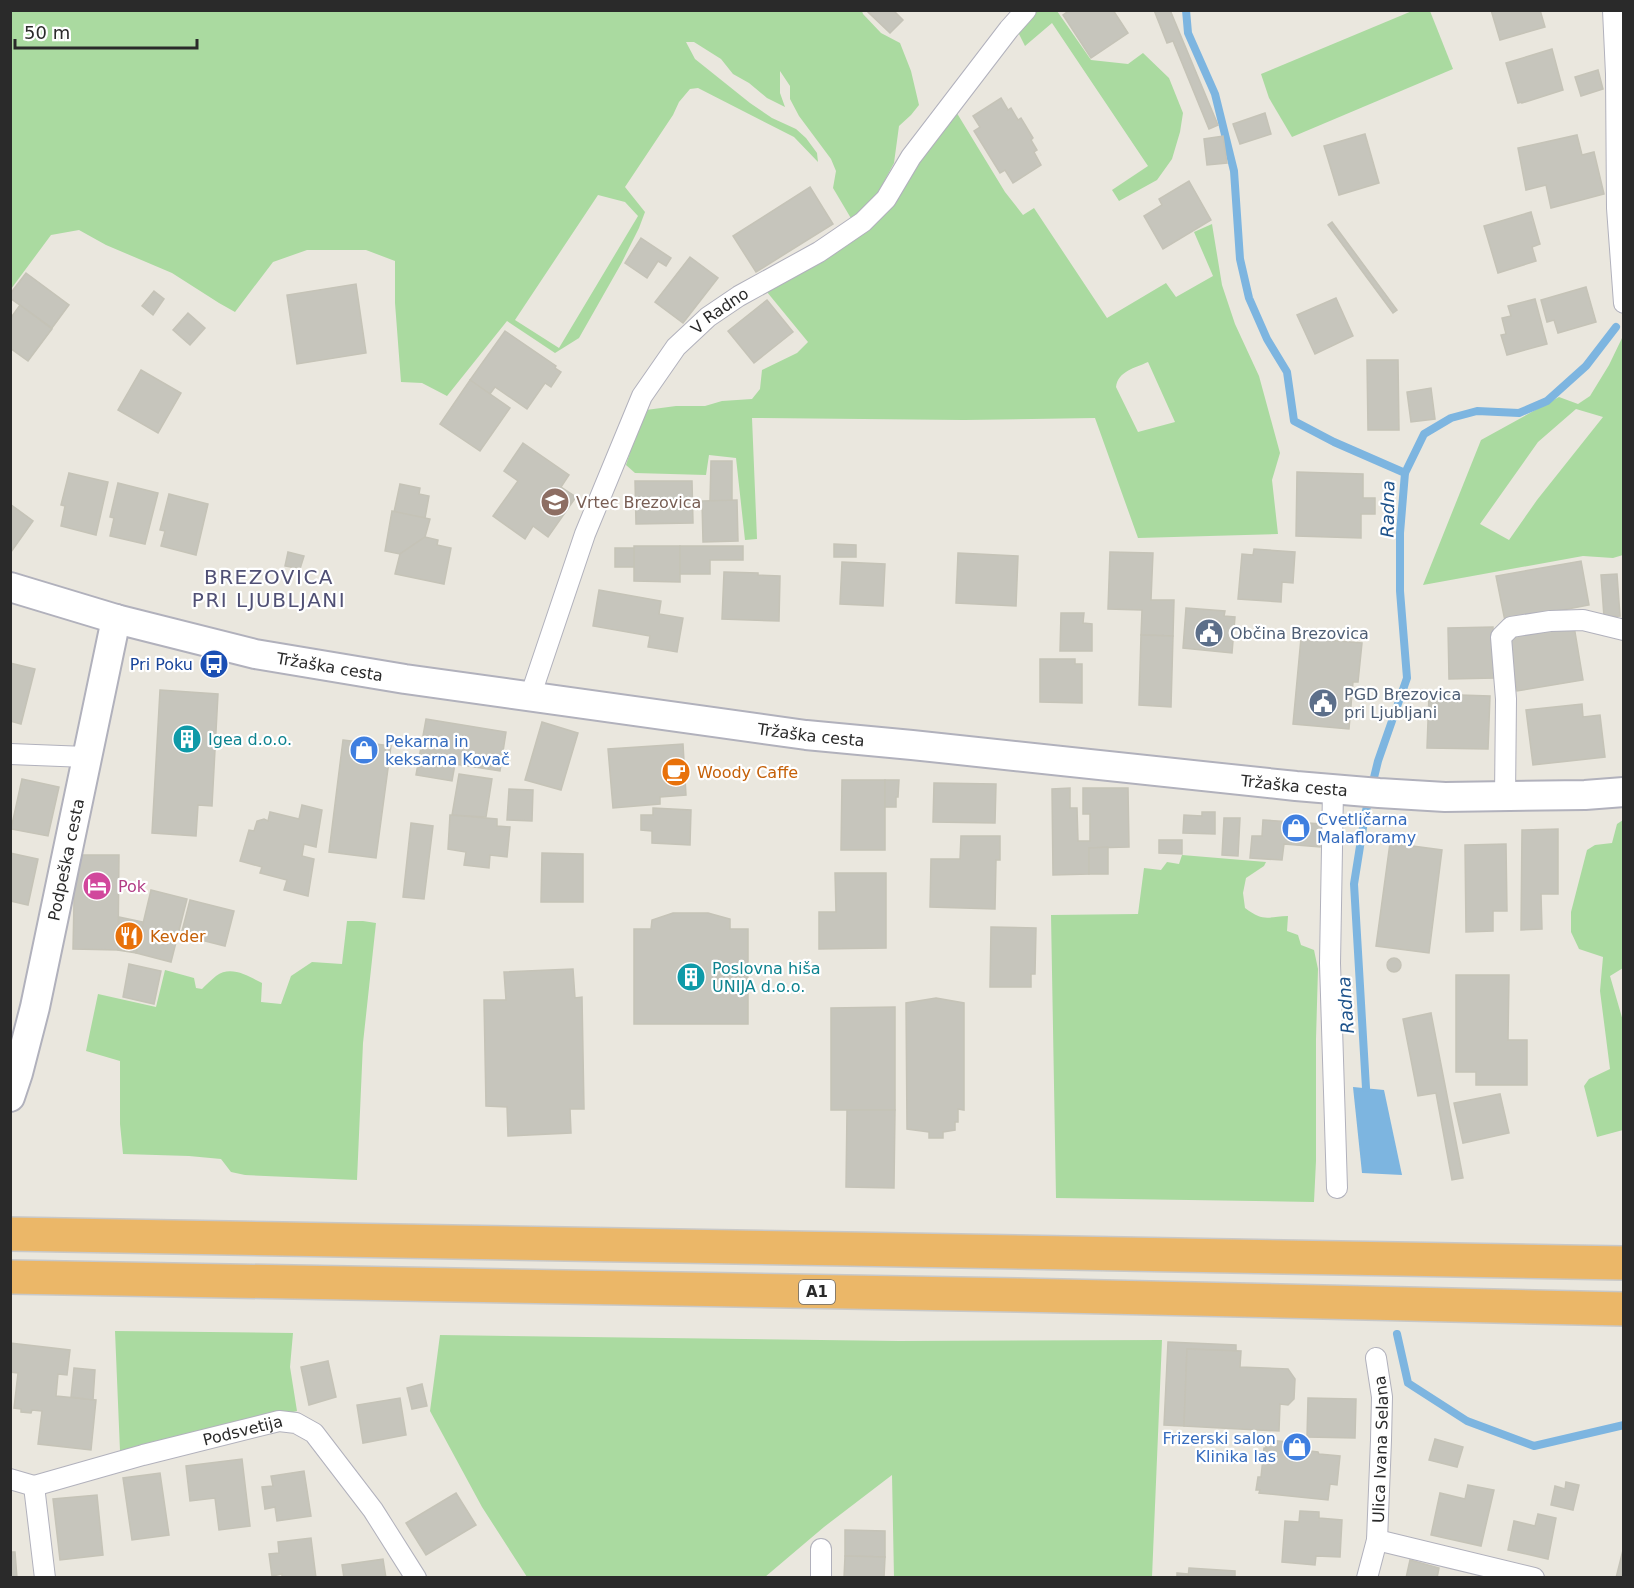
<svg xmlns="http://www.w3.org/2000/svg" width="1634" height="1588" viewBox="0 0 1634 1588" font-family="'DejaVu Sans',sans-serif">
<rect width="100%" height="100%" fill="#eae7de"/>
<g fill="#aadaa0" fill-rule="evenodd">
<path d="M11 11H862L863 14 881 33 900 43 911 71 919 105 911 115 899 126 894 163 878 193 852 220 833 188 836 171 831 159 799 116 790 99V86L780 71V93L785 107 767 98 749 83 733 74 721 59 694 42H686L695 59 750 103 772 118 796 129 806 138 817 153 818 162 794 137 698 88 690 89 679 102 673 115 625 187 645 212 639 228 621 264 579 338 555 353 507 321 447 396 422 383 401 382 395 303V261L366 250H307L273 262 235 312 219 303 172 273 106 245 79 230 51 235 11 289ZM598 195 625 202 638 216 559 348 515 320Z"/>
<polygon points="1035,11 1057,11 1091,60 1128,64 1143,53 1169,78 1183,113 1180,132 1172,159 1157,180 1119,201 1112,190 1148,166 1052,23 1025,46 1017,30"/>
<polygon points="1412,11 1430,11 1453,69 1292,137 1269,98 1261,74"/>
<path d="M955 110 1005 192 1023 215 1034 208 1107 318 1166 283 1176 297 1213 276 1194 232 1212 224 1222 285 1235 324 1259 376 1280 453 1272 480 1278 534 1138 538 1095 418 964 420 752 418 757 539 745 540 736 458 709 455 706 475 635 473 626 465 638 428 646 410 676 406H705L722 401 752 399 760 389 762 370 797 353 808 342 767 292 821 262ZM1148 362 1175 422 1138 432 1116 387C1118 371 1135 368 1148 362Z"/>
<path d="M1623 336V555L1613 558 1583 556 1423 585 1481 440 1559 397 1578 404 1590 396 1609 365ZM1576 409 1603 417 1537 500 1509 540 1480 524 1538 442Z"/>
<polygon points="1623,820 1623,968 1610,976 1623,1021 1623,1130 1597,1137 1584,1086 1589,1079 1610,1069 1600,991 1603,957 1579,949 1571,932 1571,912 1587,850 1595,845 1612,843 1617,824"/>
<path d="M1182 855 1266 862 1264 866 1246 878 1243 893 1245 908C1264 922 1266 917 1288 916L1287 931 1298 935 1301 945 1314 950 1318 969 1316 1039V1161L1314 1202 1056 1198 1051 915 1138 914 1144 868 1161 870 1167 862 1179 864Z"/>
<path d="M347 921H363L376 923 363 1043 357 1180 245 1175 231 1172 221 1159 189 1156 123 1154 120 1124V1061L86 1051 98 994 156 1007 165 970 194 978 196 988 202 989C206 985 211 980 216 976 231 965 248 976 262 983L261 1002 281 1004 291 976 312 962 342 964Z"/>
<polygon points="115,1331 293,1333 290,1367 297,1411 130,1452 120,1451"/>
<polygon points="440,1335 899,1341 1162,1340 1152,1577 894,1577 892,1475 824,1527 765,1577 527,1577 482,1507 430,1411"/>
</g>
<polygon fill="#7db5e0" points="1353,1087 1384,1090 1402,1175 1362,1173"/>
<g fill="none" stroke-linecap="round" stroke-linejoin="round">
<g stroke="#7db5e0" stroke-width="8">
<polyline points="1186,10 1188,33 1215,94 1234,171 1240,259 1249,298 1267,339 1287,372 1294,421 1334,442 1405,473 1400,533 1400,591 1407,678 1378,761 1365,815 1354,884 1366,1088"/>
<polyline points="1405,473 1424,434 1451,418 1477,411 1519,413 1547,401 1586,366 1616,327"/>
<polyline points="1397,1334 1408,1383 1467,1421 1534,1446 1624,1425"/>
</g>
</g>
<g fill="#c6c5bc" stroke="#c5c3b7" stroke-width="1.5">
<polygon points="869,10 893,10 903,20 890,33 868,12"/>
<polygon points="1070,10 1113,10 1128,33 1091,58 1063,15"/>
<polygon points="1154,10 1170,10 1218,125 1209,129 1173,41 1167,43"/>
<polygon points="1491,10 1540,10 1545,27 1500,40"/>
<polygon points="1552,49 1563,90 1522,103 1522,102 1518,103 1506,63"/>
<polygon points="1598,70 1603,89 1581,96 1575,77"/>
<polygon points="1001,98 1008,110 1011,108 1018,120 1021,118 1033,138 1031,140 1037,150 1034,152 1041,165 1013,183 1005,170 1000,173 974,131 980,127 973,116"/>
<polygon points="1265,113 1271,134 1240,144 1233,124"/>
<polygon points="1365,134 1379,183 1339,195 1324,146"/>
<polygon points="1577,135 1582,155 1594,152 1604,194 1551,208 1546,185 1526,190 1518,148"/>
<polygon points="1223,136 1227,163 1207,165 1204,139"/>
<polygon points="1189,181 1211,220 1163,249 1144,216 1162,205 1159,199"/>
<polygon points="810,187 833,224 756,272 733,236"/>
<polygon points="1531,212 1540,244 1532,247 1536,261 1498,273 1484,226"/>
<polygon points="1332,222 1397,310 1393,313 1328,225"/>
<polygon points="641,238 671,258 666,266 658,261 647,278 625,263"/>
<polygon points="690,257 718,278 683,323 655,302"/>
<polygon points="26,273 69,305 52,328 10,298 10,294"/>
<polygon points="356,284 366,353 297,364 287,295"/>
<polygon points="1586,287 1596,322 1558,333 1554,320 1547,322 1541,300"/>
<polygon points="154,291 164,299 153,315 142,306"/>
<polygon points="1336,298 1353,336 1315,354 1297,315"/>
<polygon points="1535,299 1547,344 1507,355 1501,335 1506,334 1502,318 1511,316 1508,306"/>
<polygon points="767,300 793,332 754,363 728,331"/>
<polygon points="20,305 52,329 28,361 10,348 10,319"/>
<polygon points="188,313 205,328 190,345 173,330"/>
<polygon points="505,331 556,366 555,368 561,372 551,387 545,383 527,409 495,387 490,394 470,380"/>
<polygon points="1367,360 1398,360 1399,430 1368,430"/>
<polygon points="141,370 181,393 158,433 118,410"/>
<polygon points="470,380 510,408 480,451 440,424"/>
<polygon points="1431,388 1435,419 1411,422 1407,392"/>
<polygon points="523,443 569,475 561,487 576,497 548,537 533,526 525,539 493,516 518,481 504,471"/>
<polygon points="711,461 732,461 732,501 710,501"/>
<polygon points="1297,472 1363,474 1363,498 1375,498 1375,514 1361,514 1361,538 1296,536"/>
<polygon points="69,473 108,482 96,535 61,526 65,506 61,505"/>
<polygon points="635,481 692,481 693,523 636,524"/>
<polygon points="118,483 158,493 145,544 110,536 114,518 110,517"/>
<polygon points="400,484 420,488 419,494 429,496 425,518 394,512"/>
<polygon points="169,494 208,504 196,555 161,546 165,531 160,530"/>
<polygon points="737,500 738,541 703,542 702,501"/>
<polygon points="10,504 33,521 11,552 10,552"/>
<polygon points="392,511 430,519 425,537 400,554 385,551"/>
<polygon points="425,537 438,540 437,545 451,548 444,584 395,574 400,554"/>
<polygon points="834,544 856,545 856,557 834,557"/>
<polygon points="634,546 680,546 680,582 634,581"/>
<polygon points="680,546 743,546 743,560 710,560 710,574 680,574"/>
<rect x="615" y="548" width="19" height="19"/>
<polygon points="1254,549 1295,552 1293,583 1282,582 1281,602 1238,599 1242,554 1253,555"/>
<polygon points="288,552 304,556 300,569 285,566"/>
<polygon points="1110,552 1153,553 1151,600 1174,600 1173,636 1141,635 1142,610 1108,609"/>
<polygon points="958,553 1018,556 1016,606 956,603"/>
<polygon points="1581,561 1589,605 1505,621 1496,576"/>
<polygon points="842,562 885,564 883,606 840,604"/>
<polygon points="724,572 758,573 758,575 780,576 779,621 722,619"/>
<polygon points="1617,574 1620,616 1604,617 1601,575"/>
<polygon points="599,590 661,601 659,614 683,618 677,652 648,647 650,636 593,626"/>
<polygon points="1186,608 1225,611 1224,616 1235,617 1232,653 1183,648"/>
<polygon points="1061,613 1084,613 1083,623 1092,624 1092,651 1060,651"/>
<polygon points="1574,626 1583,680 1517,691 1508,637"/>
<polygon points="1493,627 1495,678 1449,679 1448,628"/>
<polygon points="1141,635 1173,636 1171,707 1139,705"/>
<polygon points="1301,638 1362,643 1358,682 1353,682 1349,729 1293,724"/>
<polygon points="1040,659 1075,659 1075,664 1082,664 1082,703 1040,702"/>
<polygon points="10,663 35,669 21,724 10,721"/>
<polygon points="160,690 218,694 212,806 198,805 196,836 152,833"/>
<polygon points="1429,694 1490,696 1488,749 1427,748"/>
<polygon points="1582,704 1583,717 1600,715 1605,757 1533,765 1526,710"/>
<polygon points="426,719 506,732 500,771 455,764 452,781 416,775"/>
<polygon points="542,722 578,733 561,790 525,780"/>
<polygon points="343,740 391,746 376,858 329,852"/>
<polygon points="683,744 686,795 660,797 660,804 613,808 608,749"/>
<polygon points="459,774 492,779 486,817 452,815"/>
<polygon points="22,779 59,787 48,836 11,829"/>
<polygon points="842,780 885,780 885,850 841,850"/>
<polygon points="885,780 899,780 898,797 896,797 896,807 885,807"/>
<polygon points="934,783 996,784 995,823 933,822"/>
<polygon points="1070,788 1070,808 1077,808 1078,841 1090,841 1090,814 1083,814 1083,788 1128,788 1129,847 1089,848 1089,874 1053,875 1052,789"/>
<polygon points="509,789 533,790 532,821 507,820"/>
<polygon points="302,805 322,810 316,847 304,844 302,856 314,859 308,896 284,890 287,880 260,873 262,867 240,861 249,830 254,831 257,821 264,819 268,821 270,812 299,819"/>
<polygon points="653,808 691,810 690,845 652,843 652,831 641,830 641,815 653,815"/>
<polygon points="1202,812 1215,812 1215,834 1183,833 1184,815 1202,816"/>
<polygon points="450,815 497,819 497,826 510,827 507,857 490,855 489,868 464,865 466,852 448,849"/>
<polygon points="1224,818 1240,818 1238,856 1222,855"/>
<polygon points="1263,820 1322,824 1320,847 1284,844 1282,860 1250,858 1252,836 1262,836"/>
<polygon points="411,823 433,826 424,899 403,897"/>
<polygon points="1558,829 1558,894 1541,894 1542,929 1521,930 1522,830"/>
<polygon points="961,836 1000,836 1000,860 996,860 995,909 930,907 931,859 960,859"/>
<polygon points="1159,840 1182,840 1182,854 1159,853"/>
<polygon points="1390,843 1442,850 1429,953 1376,946"/>
<polygon points="1506,844 1507,911 1493,911 1493,931 1466,932 1465,845"/>
<polygon points="1108,847 1108,874 1089,874 1089,848"/>
<polygon points="10,853 38,859 28,905 10,901"/>
<polygon points="542,853 583,854 583,902 541,902"/>
<polygon points="75,855 119,855 118,950 73,949"/>
<polygon points="835,873 886,873 886,948 819,949 819,912 836,912"/>
<polygon points="151,890 187,899 171,962 136,953"/>
<polygon points="190,900 234,911 225,946 181,935"/>
<polygon points="673,913 708,913 730,919 730,929 748,929 748,1024 634,1024 634,929 651,929 652,920"/>
<polygon points="119,917 143,922 136,953 118,950"/>
<polygon points="991,927 1036,928 1035,974 1031,974 1031,987 990,987"/>
<circle cx="1394" cy="965" r="7"/>
<polygon points="129,964 161,971 154,1004 123,997"/>
<polygon points="573,969 575,998 582,997 584,1109 570,1109 571,1133 508,1136 507,1107 486,1106 484,1000 506,1000 504,972"/>
<polygon points="1456,975 1509,975 1508,1040 1527,1040 1527,1085 1476,1085 1476,1072 1456,1072"/>
<polygon points="936,998 964,1003 964,1110 958,1109 958,1122 955,1122 955,1130 943,1132 943,1138 929,1138 929,1132 907,1129 906,1003"/>
<polygon points="895,1007 895,1110 831,1110 831,1008"/>
<polygon points="1431,1013 1463,1178 1452,1180 1436,1093 1418,1096 1403,1019"/>
<polygon points="1500,1094 1509,1133 1463,1143 1454,1103"/>
<polygon points="847,1110 895,1110 894,1188 846,1187"/>
<polygon points="1168,1342 1236,1345 1236,1351 1187,1349 1184,1426 1164,1425"/>
<polygon points="10,1343 70,1350 67,1375 58,1374 56,1396 96,1400 91,1450 38,1444 42,1411 32,1410 31,1413 21,1412 21,1409 14,1408 18,1373 10,1372"/>
<polygon points="1187,1349 1241,1351 1240,1367 1288,1369 1295,1379 1294,1399 1288,1405 1280,1404 1279,1431 1184,1426"/>
<polygon points="328,1361 336,1397 309,1405 301,1367"/>
<polygon points="74,1368 95,1370 93,1400 71,1397"/>
<polygon points="422,1384 427,1406 412,1409 407,1388"/>
<polygon points="400,1398 406,1435 363,1443 357,1405"/>
<polygon points="1308,1398 1356,1399 1355,1438 1307,1437"/>
<polygon points="1435,1439 1463,1447 1457,1467 1429,1460"/>
<polygon points="1266,1440 1300,1443 1299,1456 1302,1450 1318,1452 1319,1454 1340,1456 1337,1485 1330,1484 1328,1500 1259,1493 1260,1490 1256,1490 1258,1477 1261,1477 1264,1448 1266,1448"/>
<polygon points="242,1459 250,1526 219,1530 215,1498 190,1501 186,1466"/>
<polygon points="304,1471 311,1516 277,1521 275,1507 265,1509 262,1487 273,1486 271,1476"/>
<polygon points="160,1473 169,1535 132,1540 123,1478"/>
<polygon points="1566,1482 1579,1485 1573,1510 1551,1505 1555,1486 1565,1489"/>
<polygon points="1468,1485 1494,1490 1481,1546 1431,1535 1440,1493 1465,1499"/>
<polygon points="456,1493 476,1525 426,1555 406,1523"/>
<polygon points="97,1495 103,1555 60,1560 53,1499"/>
<polygon points="1300,1511 1319,1512 1319,1518 1342,1520 1340,1557 1316,1556 1315,1565 1282,1562 1285,1521 1299,1522"/>
<polygon points="1538,1514 1556,1518 1548,1559 1508,1550 1514,1521 1535,1526"/>
<polygon points="845,1530 885,1531 885,1557 845,1556"/>
<polygon points="311,1538 316,1578 282,1578 282,1574 272,1576 269,1554 279,1553 278,1542"/>
<polygon points="1624,1546 1624,1578 1616,1578"/>
<polygon points="10,1552 15,1552 17,1578 10,1578"/>
<polygon points="845,1556 885,1557 884,1578 844,1578"/>
<polygon points="383,1559 386,1578 344,1578 342,1565"/>
<polygon points="1410,1560 1439,1568 1437,1578 1406,1578"/>
<polygon points="1189,1568 1235,1571 1235,1578 1188,1578"/>
<polygon points="1177,1573 1188,1574 1188,1578 1177,1578"/>
</g>
<g fill="none" stroke-linecap="round" stroke-linejoin="round">
<g stroke="#b1b1bc" stroke-width="22">
<g id="street">
<polyline points="1613,10 1616,74 1617,208 1624,303"/>
<path id="s1" d="M530 697 585 534 642 396 676 347 708 317 739 296 819 252 863 222 886 199 911 157 1009 29 1026 10"/>
<polyline points="10,754 86,757"/>
<polyline points="1333,790 1330,963 1337,1188"/>
<polyline points="1505,797 1506,699 1501,637 1511,627 1550,621 1583,620 1624,630"/>
<polyline points="10,1479 34,1486"/>
<path id="s2" d="M34 1486 143 1455 279 1421 296 1423 314 1433 373 1510 416 1578"/>
<polyline points="34,1486 45,1578"/>
<polyline points="1377,1540 1534,1578"/>
<polyline points="821,1549 821,1578"/>
<path id="s3" d="M1367 1578 1377 1540 1381 1440 1382 1397 1376 1358"/>
</g>
</g>
<g stroke="#b1b1bc" stroke-width="32">
<g id="secondary">
<path id="s4" d="M10 587 116 619 255 654 405 679 806 735 912 745 1296 786 1379 793 1445 797 1585 795 1624 792"/>
<path id="s5" d="M10 1097 18 1073 35 1007 116 619"/>
</g>
</g>
<g stroke="#c8c8c8" stroke-width="36">
<g id="highway">
<polyline points="10,1234 1624,1263"/>
<polyline points="10,1277 1018,1295 1624,1309"/>
</g>
</g>
<use href="#street" stroke="#fff" stroke-width="20"/>
<use href="#secondary" stroke="#fff" stroke-width="28"/>
<use href="#highway" stroke="#ebb768" stroke-width="33"/>
</g>
<defs>
<g id="school-disc" transform="scale(1.5)"><circle r="9.5" fill="#8d6e63" stroke="#fff"/><path d="M0-5L7-2L0 1L-7-2ZM-4 1L0 2.5L4 1V4Q0 6-4 4Z" fill="#fff"/></g>
<g id="civic-disc" transform="scale(1.5)"><circle r="9.5" fill="#5c6f8a" stroke="#fff"/><path d="M-.6-6.5H3V-4.5H.6V-3L4-1V1h2V6H-6V1h2V-1L-.6-3ZM-1.2 2.5V6h2.4V2.5Z" fill="#fff"/></g>
<g id="bus-disc" transform="scale(1.5)"><circle r="9.5" fill="#1a4fb4" stroke="#fff"/><path d="M-5-6H5V4H4V6H2V4H-2V6H-4V4H-5ZM-3.5-4V0h7V-4ZM-3.5 1.2v1.5H-2V1.2ZM2 1.2v1.5H3.5V1.2Z" fill="#fff"/></g>
<g id="building-disc" transform="scale(1.5)"><circle r="9.5" fill="#0f9aa8" stroke="#fff"/><path d="M-4-6H4V6H1V3H-1V6H-4ZM-2.5-4.3h1.7v1.8h-1.7ZM.8-4.3h1.7v1.8H.8ZM-2.5-1h1.7V.8h-1.7ZM.8-1h1.7V.8H.8Z" fill="#fff"/></g>
<g id="shop-disc" transform="scale(1.5)"><circle r="9.5" fill="#3f7fe0" stroke="#fff"/><path d="M-5-2.5h2.3a2.7 3.5 0 0 1 5.4 0H5L5.5 6h-11ZM-1.5-2.5h3a1.5 2.3 0 0 0-3 0Z" fill="#fff"/></g>
<g id="cafe-disc" transform="scale(1.5)"><circle r="9.5" fill="#e8710a" stroke="#fff"/><path d="M-5.5-4.5H6V0H3Q3 3.5 0 3.5H-2.5Q-5.5 3.5-5.5 0ZM3-3.2v2h1.7v-2ZM-6 4.5H4V6H-6Z" fill="#fff"/></g>
<g id="hotel-disc" transform="scale(1.5)"><circle r="9.5" fill="#d1479c" stroke="#fff"/><path d="M-6-4.5h1.5V1H6V5H4.5V3h-9V5H-6ZM-4 0a1.8 1.8 0 1 1 3.6 0ZM.5 0V-2.5h3Q6-2.5 6 0Z" fill="#fff"/></g>
<g id="restaurant-disc" transform="scale(1.5)"><circle r="9.5" fill="#e8710a" stroke="#fff"/><path d="M-5-6h1v4h1v-4h1v4h1v-4h1v5L-1.5 .5V6h-2V.5L-5-1ZM5-6V6H3V1.5H1.5Q1.5-4 5-6Z" fill="#fff"/></g>
</defs>
<g fill-rule="evenodd">
<use href="#school-disc" x="555" y="502"/>
<use href="#civic-disc" x="1209" y="633"/>
<use href="#bus-disc" x="214" y="664"/>
<use href="#civic-disc" x="1323" y="703"/>
<use href="#building-disc" x="187" y="739"/>
<use href="#shop-disc" x="364" y="750"/>
<use href="#cafe-disc" x="676" y="772"/>
<use href="#shop-disc" x="1296" y="828"/>
<use href="#hotel-disc" x="97" y="886"/>
<use href="#restaurant-disc" x="129" y="936"/>
<use href="#building-disc" x="691" y="977"/>
<use href="#shop-disc" x="1297" y="1447"/>
</g>
<g text-anchor="middle" stroke-width="4.5" stroke-linejoin="round" paint-order="stroke">
<rect fill="#fff" stroke="#6a6a6a" stroke-width="1.5" x="799" y="1280" width="36" height="24" rx="4.5"/>
<g font-size="15" font-weight="bold" fill="#2a2a2a">
<text x="817" y="1297">A1</text>
</g>
<g font-size="16" fill="#2a2a2a" stroke="#fff">
<text dy="6" stroke="none"><textPath href="#s1" startOffset="438">V Radno</textPath></text>
<text dy="6" stroke="none"><textPath href="#s4" startOffset="330">Tržaška cesta</textPath></text>
<text dy="6" stroke="none"><textPath href="#s4" startOffset="816">Tržaška cesta</textPath></text>
<text dy="6" stroke="none"><textPath href="#s4" startOffset="1302">Tržaška cesta</textPath></text>
<text dy="6" stroke="none"><textPath href="#s5" startOffset="244">Podpeška cesta</textPath></text>
<text dy="6" stroke="none"><textPath href="#s2" startOffset="216">Podsvetija</textPath></text>
<text dy="6" stroke="none"><textPath href="#s3" startOffset="130">Ulica Ivana Selana</textPath></text>
</g>
<g font-size="16" fill="#785e54" stroke="#fff" text-anchor="start">
<text x="576" y="508">Vrtec Brezovica</text>
</g>
<g font-size="16" fill="#4e5e75" stroke="#fff" text-anchor="start">
<text x="1230" y="639">Občina Brezovica</text>
<text x="1344" y="700">PGD Brezovica<tspan x="1344" dy="18">pri Ljubljani</tspan></text>
</g>
<g font-size="16" fill="#164399" stroke="#fff" text-anchor="end">
<text x="193" y="670">Pri Poku</text>
</g>
<g font-size="16" fill="#0d838f" stroke="#fff" text-anchor="start">
<text x="208" y="745">Igea d.o.o.</text>
<text x="712" y="974">Poslovna hiša<tspan x="712" dy="18">UNIJA d.o.o.</tspan></text>
</g>
<g font-size="16" fill="#366cbe" stroke="#fff" text-anchor="start">
<text x="385" y="747">Pekarna in<tspan x="385" dy="18">keksarna Kovač</tspan></text>
<text x="1317" y="825">Cvetličarna<tspan x="1317" dy="18">Malafloramy</tspan></text>
<text x="1276" y="1444" text-anchor="end">Frizerski salon<tspan x="1276" dy="18">Klinika las</tspan></text>
</g>
<g font-size="16" fill="#c56008" stroke="#fff" text-anchor="start">
<text x="697" y="778">Woody Caffe</text>
<text x="150" y="942">Kevder</text>
</g>
<g font-size="16" fill="#b23c85" stroke="#fff" text-anchor="start">
<text x="118" y="892">Pok</text>
</g>
<g font-size="18" font-style="italic" fill="#1d528b" stroke="#fff">
<text transform="translate(1388 509) rotate(-89)" y="6">Radna</text>
<text transform="translate(1346 1005) rotate(-94)" y="6">Radna</text>
</g>
<g font-size="20" letter-spacing="1.5" fill="#505075" stroke="#fff">
<text x="269" y="584">BREZOVICA<tspan x="269" dy="23">PRI LJUBLJANI</tspan></text>
</g>
</g>
<rect width="1634" height="1588" fill="none" stroke="#2a2a2a" stroke-width="24"/>
<path d="M15 39v9h182v-9" fill="none" stroke="#2a2a2a" stroke-width="3"/>
<text x="24" y="39" font-size="18" fill="#2a2a2a" stroke="#ffffff" stroke-width="4.5" paint-order="stroke">50 m</text>
</svg>
